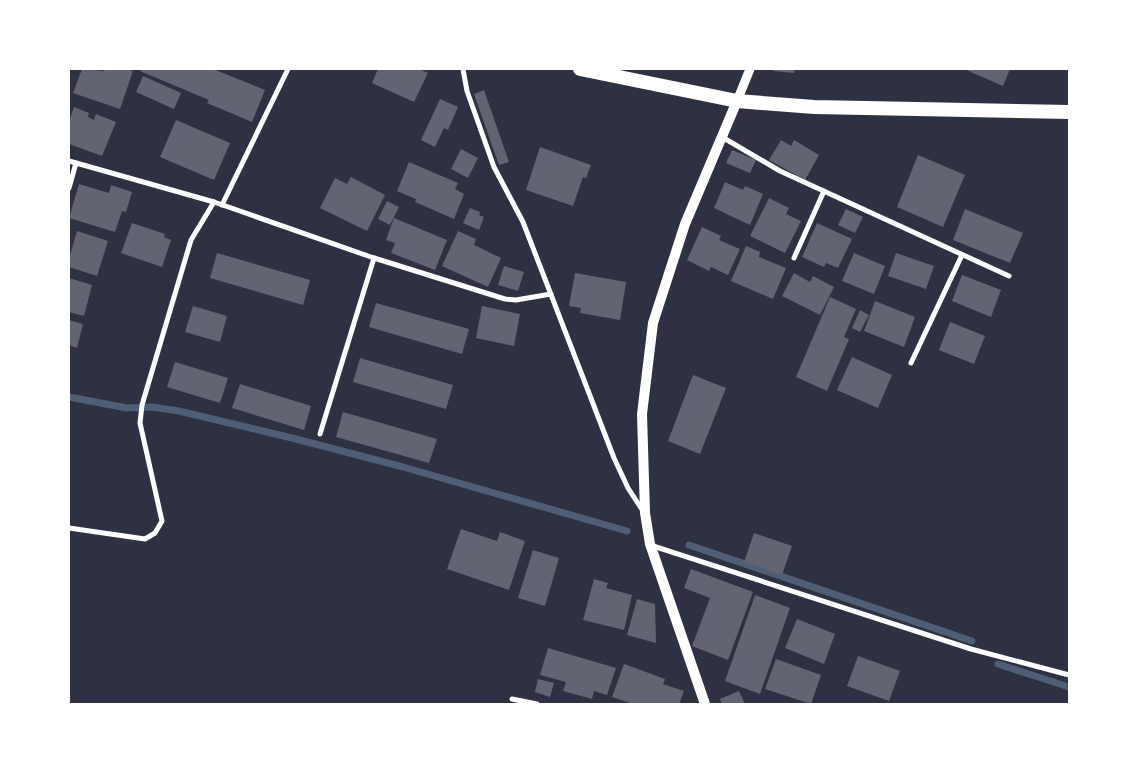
<svg xmlns="http://www.w3.org/2000/svg" width="1138" height="773" viewBox="0 0 1138 773" font-family="'DM Sans',sans-serif">
<rect width="100%" height="100%" fill="#2d3142"/>
<g fill="none" stroke-linecap="round" stroke-linejoin="round">
<g stroke="#4f5d75" stroke-width="7">
<polyline points="69,397 127,408 152,407 179,411 296,439 403,467 627,531"/>
<polyline points="689,545 972,641"/>
<polyline points="998,664 1069,687"/>
</g>
</g>
<g fill="#626471">
<polygon points="82,69 104,71 104,69 127,69 133,71 120,109 73,93"/>
<polygon points="141,69 213,69 265,90 252,122 207,103 209,100 140,71"/>
<polygon points="378,69 419,69 428,73 414,102 372,83"/>
<polygon points="773,69 795,69 794,73 773,71"/>
<polygon points="964,69 1010,69 1003,86"/>
<polygon points="143,76 181,93 174,109 136,92"/>
<polygon points="484,90 509,162 499,165 474,94"/>
<polygon points="440,99 458,107 448,130 444,128 435,147 421,140"/>
<polygon points="74,107 89,113 88,117 94,120 96,114 116,122 102,156 69,144 69,121"/>
<polygon points="176,120 230,143 214,180 160,157"/>
<polygon points="781,140 791,146 794,140 819,155 805,180 769,160"/>
<polygon points="540,147 591,165 586,178 583,177 573,206 526,190"/>
<polygon points="461,149 478,158 468,178 451,169"/>
<polygon points="732,150 756,160 750,173 726,163"/>
<polygon points="918,155 965,175 943,227 897,207"/>
<polygon points="409,162 458,183 455,189 464,194 454,219 415,202 416,199 397,191"/>
<polygon points="351,177 385,195 367,231 320,208 335,178 347,184"/>
<polygon points="725,182 743,190 745,186 763,194 750,225 714,208"/>
<polygon points="79,184 109,193 111,185 132,192 126,212 122,211 115,232 69,218"/>
<polygon points="769,198 789,208 786,214 801,221 785,253 750,236"/>
<polygon points="387,201 399,207 390,225 378,219"/>
<polygon points="470,208 480,212 479,215 484,217 479,230 463,223"/>
<polygon points="846,209 863,217 855,233 838,225"/>
<polygon points="965,209 1023,233 1010,263 953,240"/>
<polygon points="394,218 447,240 435,270 391,253 395,243 386,240"/>
<polygon points="132,223 165,234 164,237 171,240 162,267 121,253"/>
<polygon points="817,223 852,239 838,268 826,263 824,267 802,257"/>
<polygon points="702,227 721,236 719,240 740,249 728,275 711,267 709,271 687,260"/>
<polygon points="77,231 108,241 97,276 69,267 69,259"/>
<polygon points="458,231 476,239 474,245 501,258 488,287 442,266"/>
<polygon points="746,246 760,252 759,257 786,268 773,299 731,281"/>
<polygon points="217,253 310,280 303,305 210,278"/>
<polygon points="854,253 885,266 874,294 842,281"/>
<polygon points="896,253 934,266 926,289 888,276"/>
<polygon points="504,266 524,272 518,291 498,285"/>
<polygon points="575,273 626,282 620,320 580,313 581,308 569,306"/>
<polygon points="794,273 810,282 813,276 834,287 820,315 782,296"/>
<polygon points="962,275 1001,290 991,317 952,301"/>
<polygon points="69,278 92,285 84,316 69,312"/>
<polygon points="830,297 856,309 844,337 849,339 827,391 796,377"/>
<polygon points="875,301 915,317 904,347 864,331"/>
<polygon points="376,303 469,329 462,354 369,327"/>
<polygon points="193,306 227,316 220,342 185,332"/>
<polygon points="482,306 520,314 514,346 476,338"/>
<polygon points="860,310 869,315 860,332 852,328"/>
<polygon points="69,320 83,324 77,348 69,345"/>
<polygon points="950,322 985,336 974,364 939,350"/>
<polygon points="852,357 892,375 878,408 837,390"/>
<polygon points="360,358 453,385 446,409 353,382"/>
<polygon points="175,362 228,378 220,403 167,387"/>
<polygon points="693,375 726,388 700,454 668,441"/>
<polygon points="240,384 311,406 304,430 232,408"/>
<polygon points="343,412 437,439 429,463 336,437"/>
<polygon points="461,529 497,541 500,532 525,541 509,590 447,569"/>
<polygon points="754,533 792,546 782,575 744,562"/>
<polygon points="533,550 559,558 545,606 518,598"/>
<polygon points="691,569 753,592 728,660 692,646 710,598 684,588"/>
<polygon points="594,579 608,583 606,588 632,595 624,630 583,620"/>
<polygon points="755,595 790,608 760,694 725,681"/>
<polygon points="637,599 655,604 656,643 627,635"/>
<polygon points="797,619 835,634 824,664 785,648"/>
<polygon points="548,648 616,668 607,695 594,691 592,699 563,691 566,682 540,675"/>
<polygon points="858,656 900,671 889,701 847,686"/>
<polygon points="776,659 821,675 811,704 765,689"/>
<polygon points="624,664 665,679 663,684 684,691 679,704 633,704 612,697"/>
<polygon points="538,679 554,683 550,697 535,692"/>
<polygon points="739,691 745,704 722,704 720,699"/>
</g>
<g fill="none" stroke-linecap="round" stroke-linejoin="round">
<g stroke="#fff" stroke-width="5">
<polyline points="463,69 467,91 494,167 523,222 614,458 628,488 643,511"/>
<polyline points="722,137 780,171 1009,276"/>
<polyline points="69,161 214,202 374,258 505,299 516,300 551,294"/>
<polyline points="69,188 76,163"/>
<polyline points="222,205 288,69"/>
<polyline points="794,258 824,191"/>
<polyline points="911,363 962,255"/>
<polyline points="320,434 374,258"/>
<polyline points="69,528 145,539 155,533 162,521 140,423 142,405 191,240 214,202"/>
<polyline points="650,545 971,649 1069,675"/>
<polyline points="512,699 537,704"/>
</g>
<polyline stroke="#fff" stroke-width="9" points="737,101 750,69"/>
<polyline stroke="#fff" stroke-width="10" points="705,704 650,544 645,513 642,414 653,323 685,224 737,101"/>
<polyline stroke="#fff" stroke-width="14" points="580,69 737,101 814,107 1069,112"/>
</g>
<rect width="1138" height="773" fill="none" stroke="#ffffff" stroke-width="140"/>
</svg>
